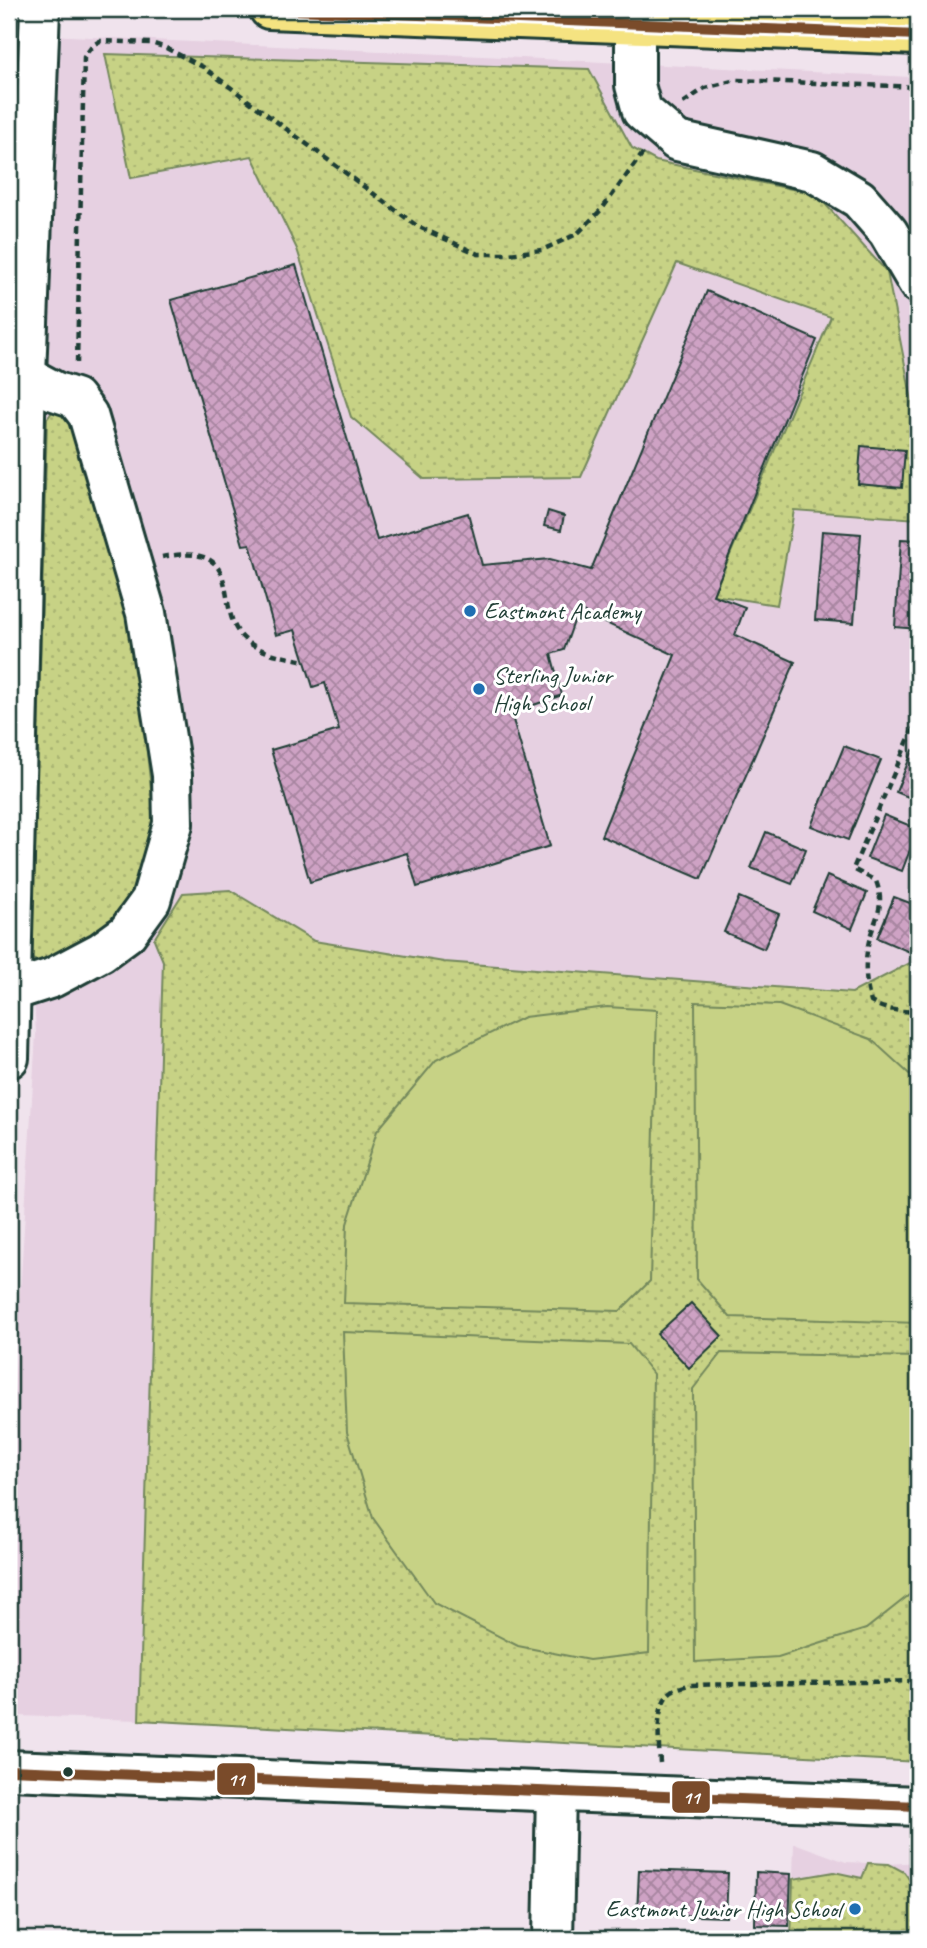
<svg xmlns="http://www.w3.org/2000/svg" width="927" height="1948" viewBox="0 0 927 1948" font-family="Caveat,sans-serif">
<defs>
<pattern id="grass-dots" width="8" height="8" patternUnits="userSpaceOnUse" patternTransform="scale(1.75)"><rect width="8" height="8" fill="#c7d285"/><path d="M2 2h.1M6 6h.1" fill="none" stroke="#aab573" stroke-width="1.8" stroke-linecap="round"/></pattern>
<pattern id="building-cross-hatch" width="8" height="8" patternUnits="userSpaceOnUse" patternTransform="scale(1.75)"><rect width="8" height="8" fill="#cea2c4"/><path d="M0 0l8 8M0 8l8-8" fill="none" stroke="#a785a0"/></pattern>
</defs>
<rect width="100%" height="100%" fill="#f0e3ed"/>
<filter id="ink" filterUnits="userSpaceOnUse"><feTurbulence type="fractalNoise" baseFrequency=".0143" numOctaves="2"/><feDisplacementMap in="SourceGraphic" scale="14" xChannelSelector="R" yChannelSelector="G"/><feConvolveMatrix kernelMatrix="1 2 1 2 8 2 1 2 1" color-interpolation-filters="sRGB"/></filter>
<g filter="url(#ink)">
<g fill="#e6d0e1">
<polygon points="49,35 911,77 918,202 918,1762 139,1720 18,1716 9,1705 9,1472 36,1034 32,959 47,419"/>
<polygon points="794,1843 846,1862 889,1864 918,1862 918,1939 791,1939"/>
</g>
<g fill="url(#grass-dots)" stroke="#73885c" stroke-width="2">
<polygon points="105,54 589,69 632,148 656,161 816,194 887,272 918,432 918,519 794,510 777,605 713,595 831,317 677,263 581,477 424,479 351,417 297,249 252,156 131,178"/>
<polygon points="52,412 63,414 73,423 122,592 137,662 154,816 149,848 136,887 112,924 42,963 32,959 47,419"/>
<polygon points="230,890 314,941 444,962 852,993 918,959 918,1762 139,1720 163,961 154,939 183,893"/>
<polygon points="868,1863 889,1864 904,1872 918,1892 917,1939 791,1939 793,1879 834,1872 862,1878"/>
</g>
<g fill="#c7d285" stroke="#73885c" stroke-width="2">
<polygon points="695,1002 779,1005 871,1039 918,1082 918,1323 730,1317 697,1279"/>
<polygon points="607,1007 657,1010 650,1281 620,1311 344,1303 347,1224 377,1131 436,1060 524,1017"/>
<polygon points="343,1332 629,1344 653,1374 649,1653 589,1660 518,1646 434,1603 373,1518 347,1432"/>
<polygon points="721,1353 918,1357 918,1588 866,1629 778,1657 695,1662 693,1389"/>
</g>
<g fill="url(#building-cross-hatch)" stroke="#1f3d34" stroke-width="2">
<polygon points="296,265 377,540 468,513 482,565 550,559 591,570 707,291 817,340 713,595 745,607 735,635 795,662 701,879 601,836 675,655 578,610 564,650 551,654 562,695 511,713 550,846 417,887 407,853 310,882 271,750 339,730 325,683 313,687 295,630 276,635 250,544 243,545 171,300"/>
<polygon points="861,446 905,450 902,488 858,484"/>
<polygon points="548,511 564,516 561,530 544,526"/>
<polygon points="822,531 861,534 854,623 815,620"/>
<polygon points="901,539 918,540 918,629 895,627"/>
<polygon points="844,746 881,760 848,840 811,826"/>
<polygon points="913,750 918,753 918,801 896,792"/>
<polygon points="884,815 918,829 902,871 867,858"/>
<polygon points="766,832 806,849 792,884 751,868"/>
<polygon points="827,876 867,893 852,929 812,911"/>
<polygon points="739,897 779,914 764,949 724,932"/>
<polygon points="894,897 918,906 918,938 912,953 877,938"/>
<polygon points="691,1303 722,1336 689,1368 657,1334"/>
<polygon points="639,1870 728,1873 726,1917 637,1914"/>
<polygon points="756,1872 791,1874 789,1926 755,1925"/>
</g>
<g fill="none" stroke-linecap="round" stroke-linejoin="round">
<g stroke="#1f3d34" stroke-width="44">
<g id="minor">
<polyline points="635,9 635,85 642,111 677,141 812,171 859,199 888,232 918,283"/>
<polyline points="9,375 26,376 54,391 75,398 88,415 146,613 172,775 173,824 151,900 127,933 101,952 52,978 12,991"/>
<polyline points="9,1058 26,376 40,9"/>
<polyline points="9,1770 918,1806"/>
<polyline points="553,1939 556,1791"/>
</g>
</g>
<g stroke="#1f3d34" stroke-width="44">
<polyline id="major" points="269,9 918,35"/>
</g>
<g stroke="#1f3d34" stroke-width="4.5" stroke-dasharray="7 5" stroke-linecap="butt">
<polyline points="683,103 705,88 736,80 918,87"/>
<polyline points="77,363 84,57 93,45 100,41 151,43 166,48 203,67 417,226 478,254 508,254 542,250 577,234 602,209 643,153"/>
<path d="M162 557C253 540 208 613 248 642 264 654 286 657 305 661"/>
<path d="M918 717 853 869 876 881C886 907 875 917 869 941 864 962 865 982 871 1002 886 1011 901 1011 918 1012"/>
<path d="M660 1763C659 1744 654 1703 672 1691 676 1688 683 1687 688 1685L918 1681"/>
</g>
<use href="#minor" stroke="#fff" stroke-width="38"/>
<use href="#major" stroke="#f5e381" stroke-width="38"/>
<g stroke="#fff" stroke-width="16">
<g id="bus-1">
<polyline points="269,9 918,35"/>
<polyline points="9,1770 918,1806"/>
</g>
</g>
<use href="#bus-1" stroke="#7a4b2a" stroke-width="10"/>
</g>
</g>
<g fill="#1f6fb2" stroke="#fff" stroke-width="2.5">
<circle cx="470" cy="611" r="7"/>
<circle cx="479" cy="689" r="7"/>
<circle cx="855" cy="1909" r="7"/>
</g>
<circle fill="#1f3d34" stroke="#fff" stroke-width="2.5" cx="68" cy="1772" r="6"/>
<g text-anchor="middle" stroke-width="6" stroke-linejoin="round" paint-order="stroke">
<g font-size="24" fill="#1f3d34" stroke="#fff" text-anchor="start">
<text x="484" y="619">Eastmont Academy</text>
<text x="493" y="683">Sterling Junior<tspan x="493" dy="28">High School</tspan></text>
<text x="841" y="1917" text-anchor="end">Eastmont Junior High School</text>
</g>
</g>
<g stroke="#fff" stroke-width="2.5">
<rect x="216" y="1762" width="40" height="34" rx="7" fill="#7a4b2a"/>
<rect x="671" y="1780" width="40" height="34" rx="7" fill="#7a4b2a"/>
</g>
<g font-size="19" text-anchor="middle" font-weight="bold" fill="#fff">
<text x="236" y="1786">11</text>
<text x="691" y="1804">11</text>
</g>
<rect width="927" height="1948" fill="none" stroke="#fff" stroke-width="35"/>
<rect x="18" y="18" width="892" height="1913" fill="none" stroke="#1f3d34" stroke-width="2.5" filter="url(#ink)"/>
</svg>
